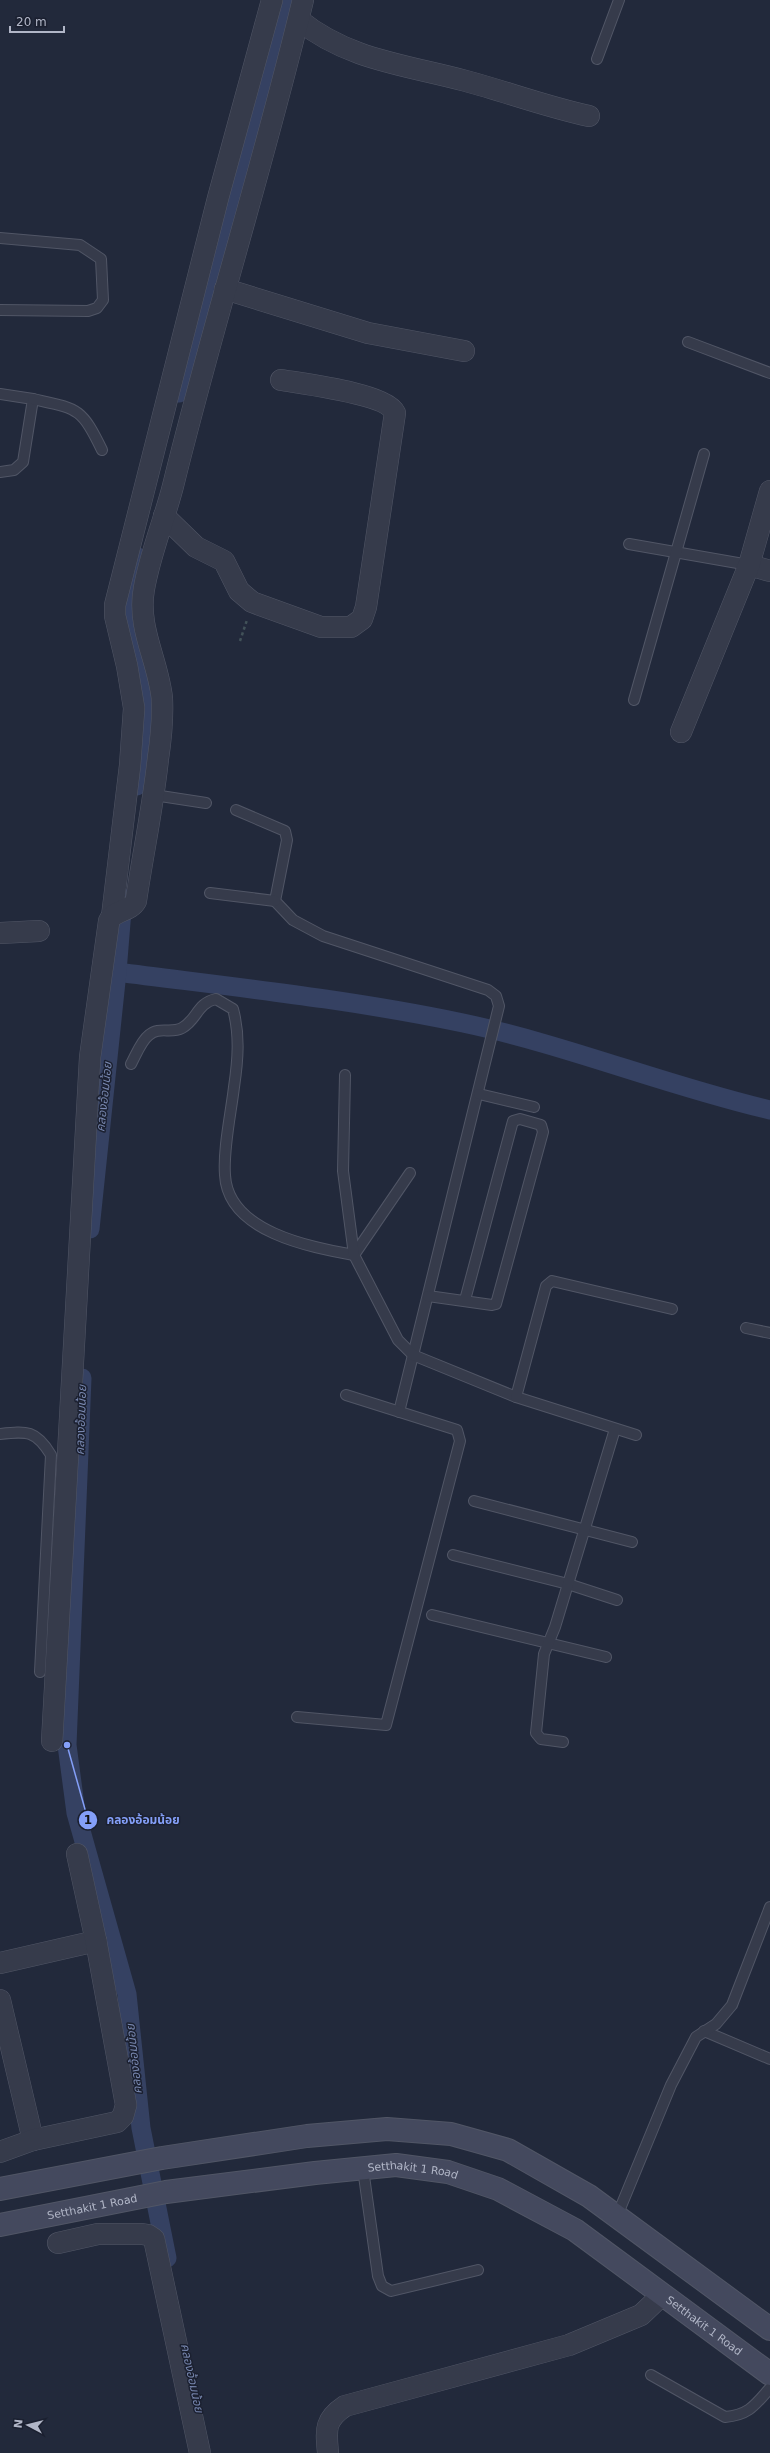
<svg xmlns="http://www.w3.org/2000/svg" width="770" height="2453" viewBox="0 0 770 2453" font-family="'DejaVu Sans','Noto Sans Thai',sans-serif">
<rect width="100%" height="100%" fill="#22293b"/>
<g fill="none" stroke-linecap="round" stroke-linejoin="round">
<g stroke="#354162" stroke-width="19">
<polyline points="179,393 284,0"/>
<polyline points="136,556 127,615 147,718 137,786"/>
<path d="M117 972C233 987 349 999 463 1023 567 1045 667 1086 770 1110"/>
<polyline points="90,1229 117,972 123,898"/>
<polyline points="82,1378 67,1745 76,1813 127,1994 141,2128 167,2258"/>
</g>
<g stroke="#515666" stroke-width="12">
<g id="lane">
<polyline points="597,59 619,0"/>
<polyline points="0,238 80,245 101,259 103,300 97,308 88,311 0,310"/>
<polyline points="688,342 770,373"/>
<polyline points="0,394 33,399 23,462 14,470 0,472"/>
<path d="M33 399C78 409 81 407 102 450"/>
<polyline points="629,544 749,565"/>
<polyline points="634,700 704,454"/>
<polyline points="154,795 206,803"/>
<polyline points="236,810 285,831 287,840 275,901 293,920 323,936 488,990 496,996 499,1006 399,1412"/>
<polyline points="210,893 275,901"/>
<path d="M131 1064C136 1055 141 1041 149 1035 159 1026 171 1034 182 1028 197 1020 197 1003 216 999L233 1009C240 1035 238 1060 234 1087 231 1113 223 1149 225 1175 228 1232 310 1247 354 1255L410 1173"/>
<polyline points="345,1075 343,1171 354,1255 398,1340 413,1355 516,1397 636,1435"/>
<polyline points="479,1094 534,1107"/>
<polyline points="428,1296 492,1305 496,1304 543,1132 541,1125 520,1119 513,1121 465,1300"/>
<polyline points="746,1328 770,1333"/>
<polyline points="516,1397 546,1286 552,1281 672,1309"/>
<path d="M0 1434C27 1431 36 1430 51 1455L40 1672"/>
<polyline points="474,1501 632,1542"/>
<polyline points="453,1555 568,1584 617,1600"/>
<polyline points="432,1615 606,1657"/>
<polyline points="297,1717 386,1725 460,1441 457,1430 346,1395"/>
<polyline points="563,1742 541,1739 536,1733 544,1654 555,1627 615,1429"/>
<polyline points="704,2031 770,2059"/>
<polyline points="363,2169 378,2276 382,2286 391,2291 478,2270"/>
<polyline points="617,2216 671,2085 696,2037 716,2024 732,2005 770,1907"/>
<path d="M651 2375 725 2417C749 2415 755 2405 770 2388"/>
</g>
</g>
<g stroke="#515666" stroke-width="22">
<g id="street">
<path d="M299 20C348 60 407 65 466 81 507 92 547 107 589 116"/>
<polyline points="225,289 368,333 464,351"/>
<path d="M164 516 196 547 224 561 239 591 252 602 321 627H351L362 619 366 607 395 413C387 394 304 384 281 380"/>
<polyline points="749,565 770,571"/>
<polyline points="681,732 749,565 770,491"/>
<polyline points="112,916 130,765 134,708 127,666 115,616 115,605 218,198 272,0"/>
<polyline points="0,933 39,931"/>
<path d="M52 1741 90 1057 109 921C114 910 130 912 136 901 143 853 153 807 158 759 161 739 163 718 162 698 158 660 137 628 144 589 150 554 164 521 173 486 213 323 264 163 303 0"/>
<polyline points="0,1963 96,1941"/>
<polyline points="0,2000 33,2140"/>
<polyline points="0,2152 33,2140 117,2122 123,2116 126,2105 96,1941 77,1854"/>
<polyline points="58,2243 98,2234 142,2234 148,2235 154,2239 200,2453"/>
<path d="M328 2453C326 2430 324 2420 345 2406L569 2345 641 2315 662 2295"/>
</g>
</g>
<g stroke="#515666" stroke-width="24">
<g id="secondary">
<polyline points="0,2189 162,2158 307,2136 387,2129 451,2134 508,2150 589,2196 770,2329"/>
<path id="s1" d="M0 2225 166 2192 315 2173 396 2165 448 2172 498 2189 575 2230 770 2374"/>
</g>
</g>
<polyline stroke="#425259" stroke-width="2.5" stroke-dasharray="3 3" stroke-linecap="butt" points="240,641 247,620"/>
<use href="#lane" stroke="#363b4b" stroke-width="10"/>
<use href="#street" stroke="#363b4b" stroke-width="21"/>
<use href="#secondary" stroke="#44495e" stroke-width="22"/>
</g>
<g text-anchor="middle" stroke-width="3" stroke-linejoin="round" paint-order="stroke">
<g font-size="11" fill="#b1b6c7" stroke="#1b2030">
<text dy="4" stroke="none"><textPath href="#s1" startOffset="418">Setthakit 1 Road</textPath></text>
<text dy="4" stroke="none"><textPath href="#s1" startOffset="94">Setthakit 1 Road</textPath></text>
<text dy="4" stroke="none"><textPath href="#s1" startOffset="754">Setthakit 1 Road</textPath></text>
</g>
<g font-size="12" font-style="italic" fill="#7887af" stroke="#1b2030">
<text transform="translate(104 1097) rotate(-84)" y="4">คลองอ้อมน้อย</text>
<text transform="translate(81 1420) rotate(-88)" y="4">คลองอ้อมน้อย</text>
<text transform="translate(134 2059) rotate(-96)" y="4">คลองอ้อมน้อย</text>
<text transform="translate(192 2378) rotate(78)" y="4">คลองอ้อมน้อย</text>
</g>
</g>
<path fill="none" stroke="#849ff8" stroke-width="1.5" d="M67 1745L88 1820"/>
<g fill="#849ff8" stroke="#1b2030" stroke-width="1.5">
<circle cx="67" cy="1745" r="4"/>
<circle cx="88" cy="1820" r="10"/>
</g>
<g font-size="12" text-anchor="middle" font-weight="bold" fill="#111">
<text x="88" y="1824">1</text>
</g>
<g font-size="12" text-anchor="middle" font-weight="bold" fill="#849ff8" stroke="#1b2030" stroke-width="3" stroke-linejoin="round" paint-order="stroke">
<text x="143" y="1824">คลองอ้อมน้อย</text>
</g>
<g transform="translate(28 2425) rotate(277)" stroke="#1b2030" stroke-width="3" paint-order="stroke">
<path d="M0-3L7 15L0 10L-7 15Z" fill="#b1b6c7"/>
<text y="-6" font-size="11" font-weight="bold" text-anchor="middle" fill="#b1b6c7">N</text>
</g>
<path d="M10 26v6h54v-6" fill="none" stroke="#b1b6c7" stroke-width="2"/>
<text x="16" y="26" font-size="12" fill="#b1b6c7" stroke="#1b2030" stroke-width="3" paint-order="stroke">20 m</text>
</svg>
